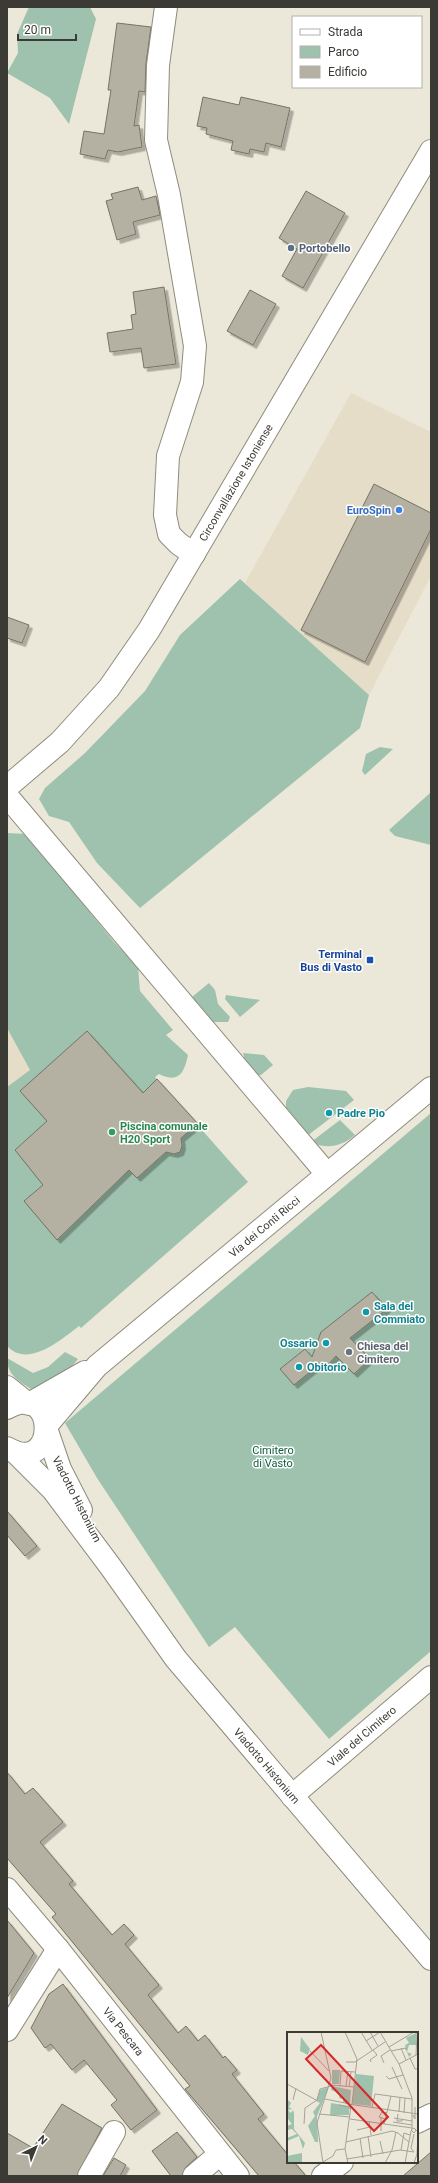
<svg xmlns="http://www.w3.org/2000/svg" width="438" height="2183" viewBox="0 0 438 2183" font-family="Roboto,sans-serif">
<defs>
<filter id="shadow"><feDropShadow dx="3.5" dy="3.5" stdDeviation="0" flood-color="#0004"/></filter>
</defs>
<rect width="100%" height="100%" fill="#ebe8d9"/>
<g fill="#e6ddc8">
<polygon points="351,393 431,432 431,576 369,695 245,583"/>
<polygon points="7,1028 30,1070 7,1087"/>
</g>
<g fill="#9ec2ae">
<polygon points="29,7 90,7 96,19 69,124 50,98 7,73 18,53 17,34"/>
<polygon points="240,579 369,695 360,728 140,908 97,863 69,822 49,816 39,799 45,788 85,753 145,691 180,635"/>
<polygon points="380,747 393,749 365,775 362,771 366,754"/>
<polygon points="430,793 431,845 395,836 389,830"/>
<path d="M7 833 26 834 114 942 138 967 140 991 173 1030 166 1035 188 1055C184 1073 179 1084 159 1074L155 1077 248 1182 81 1328 79 1326C62 1339 28 1369 7 1346V1087L30 1070 7 1028Z"/>
<polygon points="209,983 215,990 218,1004 230,1017 228,1022 211,1022 192,997"/>
<polygon points="226,995 260,1000 240,1017 225,999"/>
<polygon points="243,1053 264,1055 273,1065 261,1075 256,1076 246,1065"/>
<polygon points="308,1087 346,1091 354,1100 307,1136 286,1111 286,1101 293,1090"/>
<polygon points="431,1113 431,1651 329,1739 235,1627 209,1647 97,1478 65,1423"/>
<path d="M340 1120 355 1135C342 1146 327 1150 311 1142Z"/>
<path d="M65 1352 78 1359C65 1376 52 1384 31 1389 19 1381 7 1375 7 1358L33 1373 48 1367Z"/>
</g>
<g fill="#b4b1a2" stroke="#767365" filter="url(#shadow)">
<polygon points="117,23 151,27 146,63 145,92 139,91 134,126 139,125 142,147 118,152 108,150 105,159 80,154 84,131 104,134 111,90 108,90"/>
<polygon points="203,97 239,105 241,97 290,108 281,147 266,143 264,152 250,149 249,154 231,150 233,141 206,134 207,128 197,126"/>
<polygon points="138,187 142,200 156,196 160,215 133,222 136,234 117,240 106,201 113,199 111,194"/>
<polygon points="306,191 345,213 303,288 282,276 297,249 279,238"/>
<polygon points="164,287 176,364 144,368 141,348 110,352 107,333 133,329 131,315 136,314 133,292"/>
<polygon points="250,290 276,304 253,345 227,331"/>
<polygon points="374,484 431,513 431,529 365,662 301,630"/>
<polygon points="7,617 29,625 22,643 7,638"/>
<polygon points="87,1031 143,1093 157,1079 198,1124 181,1138 182,1146 180,1152 174,1154 166,1152 137,1178 129,1170 57,1240 24,1201 43,1185 15,1150 47,1121 20,1091"/>
<polygon points="372,1292 387,1309 350,1338 370,1359 354,1374 336,1356 325,1368 321,1363 294,1385 280,1369 305,1349 312,1357 321,1332"/>
<polygon points="7,1511 37,1546 25,1556 7,1535"/>
<polygon points="7,1772 25,1794 33,1788 63,1822 40,1842 73,1881 69,1884 112,1935 124,1924 134,1935 125,1944 159,1985 148,1995 178,2033 186,2026 198,2041 205,2035 223,2058 225,2056 237,2070 232,2074 264,2114 258,2119 288,2155 288,2162 294,2162 306,2176 259,2176 185,2089 190,2086 52,1917 56,1914 7,1858"/>
<polygon points="7,1920 34,1953 7,1998"/>
<polygon points="63,1984 157,2110 131,2130 111,2105 117,2100 84,2060 72,2070 51,2044 45,2048 31,2028 49,1994"/>
<polygon points="62,2104 102,2128 77,2176 7,2176 7,2133 33,2148"/>
<polygon points="177,2132 197,2157 186,2167 182,2176 171,2176 152,2151"/>
<polygon points="431,2152 431,2176 403,2176"/>
<polygon points="114,2158 126,2165 120,2176 103,2176"/>
</g>
<g fill="none" stroke-linecap="round" stroke-linejoin="round">
<g stroke="#8f8c7e" stroke-width="24">
<g id="minor">
<polyline points="166,7 158,65 156,140 169,195 195,346 192,382 168,456 165,515 169,534 179,544 194,554"/>
<polyline points="7,796 327,1174"/>
<polyline points="29,1404 85,1372"/>
<path id="s1" d="M47 1425 97 1366 431 1088"/>
<path id="s2" d="M292 1796 431 1677"/>
<path id="s3" d="M7 1889 58 1949 238 2176"/>
<polyline points="7,2030 58,1949"/>
<polyline points="417,2122 431,2115"/>
<polyline points="89,2176 114,2132"/>
<polyline points="194,2176 220,2154"/>
<polyline points="323,2176 342,2162"/>
</g>
</g>
<g stroke="#8f8c7e" stroke-width="24">
<g id="major">
<path id="s4" d="M7 787 60 742 109 688 149 630 431 151"/>
<polyline points="7,1387 27,1403"/>
<path d="M7 1408C59 1379 58 1478 7 1448"/>
<polyline points="47,1431 60,1469 81,1510"/>
<path id="s5" d="M15 1452 53 1490 110 1566 176 1659 431 1959"/>
</g>
</g>
<use href="#minor" stroke="#fff" stroke-width="22"/>
<use href="#major" stroke="#fff" stroke-width="22"/>
</g>
<circle fill="#5c6f8a" stroke="#fff" stroke-width="1.5" cx="291" cy="248" r="4"/>
<circle fill="#3f7fe0" stroke="#fff" stroke-width="1.5" cx="399" cy="510" r="4"/>
<rect fill="#1a4fb4" stroke="#fff" stroke-width="1.5" x="366" y="956" width="8" height="8" rx="2"/>
<g fill="#0f9aa8" stroke="#fff" stroke-width="1.5">
<circle cx="329" cy="1113" r="4"/>
<circle cx="366" cy="1312" r="4"/>
<circle cx="326" cy="1343" r="4"/>
<circle cx="299" cy="1367" r="4"/>
</g>
<circle fill="#2e9e5b" stroke="#fff" stroke-width="1.5" cx="112" cy="1132" r="4"/>
<circle fill="#6b7280" stroke="#fff" stroke-width="1.5" cx="349" cy="1352" r="4"/>
<g text-anchor="middle" stroke-width="3" stroke-linejoin="round" paint-order="stroke">
<g font-size="11" font-weight="bold" fill="#4e5e75" stroke="#fff" text-anchor="start">
<text x="299" y="252">Portobello</text>
</g>
<g font-size="11" fill="#3c3a34" stroke="#fff">
<text dy="4" stroke="none"><textPath href="#s4" startOffset="384">Circonvallazione Istoniense</textPath></text>
<text dy="4" stroke="none"><textPath href="#s1" startOffset="295">Via dei Conti Ricci</textPath></text>
<text transform="translate(77 1499) rotate(63)" y="4">Viadotto Histonium</text>
<text dy="4" stroke="none"><textPath href="#s2" startOffset="92">Viale del Cimitero</textPath></text>
<text dy="4" stroke="none"><textPath href="#s5" startOffset="403">Viadotto Histonium</textPath></text>
<text dy="4" stroke="none"><textPath href="#s3" startOffset="184">Via Pescara</textPath></text>
</g>
<g font-size="11" font-weight="bold" fill="#366cbe" stroke="#fff" text-anchor="end">
<text x="391" y="514">EuroSpin</text>
</g>
<g font-size="11" font-weight="bold" fill="#164399" stroke="#fff" text-anchor="end">
<text x="362" y="958">Terminal<tspan x="362" dy="13">Bus di Vasto</tspan></text>
</g>
<g font-size="11" font-weight="bold" fill="#0d838f" stroke="#fff" text-anchor="start">
<text x="337" y="1117">Padre Pio</text>
<text x="374" y="1310">Sala del<tspan x="374" dy="13">Commiato</tspan></text>
<text x="318" y="1347" text-anchor="end">Ossario</text>
<text x="307" y="1371">Obitorio</text>
</g>
<g font-size="11" font-weight="bold" fill="#27864d" stroke="#fff" text-anchor="start">
<text x="120" y="1130">Piscina comunale<tspan x="120" dy="13">H20 Sport</tspan></text>
</g>
<g font-size="11" font-weight="bold" fill="#5b616d" stroke="#fff" text-anchor="start">
<text x="357" y="1350">Chiesa del<tspan x="357" dy="13">Cimitero</tspan></text>
</g>
<g font-size="11" fill="#0e5c3e" stroke="#fff">
<text x="273" y="1454">Cimitero<tspan x="273" dy="13">di Vasto</tspan></text>
</g>
</g>
<g transform="translate(287 2032)">
<rect width="131" height="131" fill="#ebe8d9"/>
<path d="M129 1V13H122L120 20 125 22 122 25 119 18 118 13 122 11 119 6ZM14 5 23 17 21 23 13 19ZM45 38H53L52 52H45ZM69 42 87 44 84 74 65 72ZM45 54 64 58 63 72 56 70V67L52 66 53 61 44 58ZM42 55 30 84 31 110H28L21 94 28 84 26 80 33 71 29 69 33 58ZM0 67 4 71 2 75 5 77 1 78 4 81 6 78 7 81V97L18 111 16 117 12 104 0 109V106L10 102 5 97 0 98V94L5 92 1 87ZM44 71 62 74V83H43ZM15 121V130L1 131 0 124Z" fill="#9ec2ae"/>
<path fill="none" stroke="#a5a297" stroke-width="1" d="M34 0 44 46 30 91 36 131M58 0 70 27 65 72M74 0 85 18M83 0 91 14M93 0 112 32 125 66V97M79 9 93 0M102 15 127 0M114 16 119 28M23 19 42 39M104 19 119 16V18M129 23 130 0M123 26 128 37H131M59 30H68L98 10M84 30 83 28 90 23 86 18M97 31 94 24 103 18M112 32 131 22M105 35 115 57M99 44 102 47 116 43M0 52 29 68M44 53 67 55M53 54 54 39 68 40M59 54 61 39M62 55 64 40M38 67 63 72M6 68 9 56M61 72 131 82M52 73 63 75 62 77M85 75 88 62 125 67M112 80 113 65M117 81 118 66M32 82 63 85M111 82 110 89H115V87M126 83 128 87V75M107 86 125 89M63 87 125 96M98 87 92 85 95 80 100 81M82 89 84 103M106 90 125 93M17 92 18 76 30 68 33 57 44 54M97 92 104 64M70 98 83 95M129 98 127 101 124 98 127 96 131 100M94 99V86M127 102 124 116 127 120M81 104 84 125M73 106 76 126M93 109 96 122M59 110 105 99 111 101 122 110M114 118 117 101 123 103M60 127 113 118 127 120M36 130 46 124 49 118 58 117M61 131 58 117 64 74M98 131 105 118 109 100M118 131 124 99M127 131 130 122 131 102"/>
<path fill="#d62828" fill-opacity="0.15" stroke="#d62828" stroke-width="2" d="M34 13 101 85 87 99 19 27Z"/>
<rect width="131" height="131" fill="none" stroke="#3c3a34" stroke-width="2"/>
</g>
<rect width="438" height="2183" fill="none" stroke="#3c3a34" stroke-width="16"/>
<rect x="292" y="16" width="130" height="72" fill="#ffffff" stroke="#b1b0ae"/>
<rect x="300" y="29" width="20" height="6" fill="#ffffff" stroke="#b1b0ae"/>
<text x="328" y="36" font-size="12" fill="#3c3a34">Strada</text>
<rect x="300" y="46" width="20" height="12" fill="#9ec2ae" stroke="#b1b0ae"/>
<text x="328" y="56" font-size="12" fill="#3c3a34">Parco</text>
<rect x="300" y="66" width="20" height="12" fill="#b4b1a2" stroke="#b1b0ae"/>
<text x="328" y="76" font-size="12" fill="#3c3a34">Edificio</text>
<g transform="translate(36 2147) rotate(43)" stroke="#ffffff" stroke-width="3" paint-order="stroke">
<path d="M0-3L7 15L0 10L-7 15Z" fill="#3c3a34"/>
<text y="-6" font-size="11" font-weight="bold" text-anchor="middle" fill="#3c3a34">N</text>
</g>
<path d="M18 34v6h58v-6" fill="none" stroke="#3c3a34" stroke-width="2"/>
<text x="24" y="34" font-size="12" fill="#3c3a34" stroke="#ffffff" stroke-width="3" paint-order="stroke">20 m</text>
</svg>
